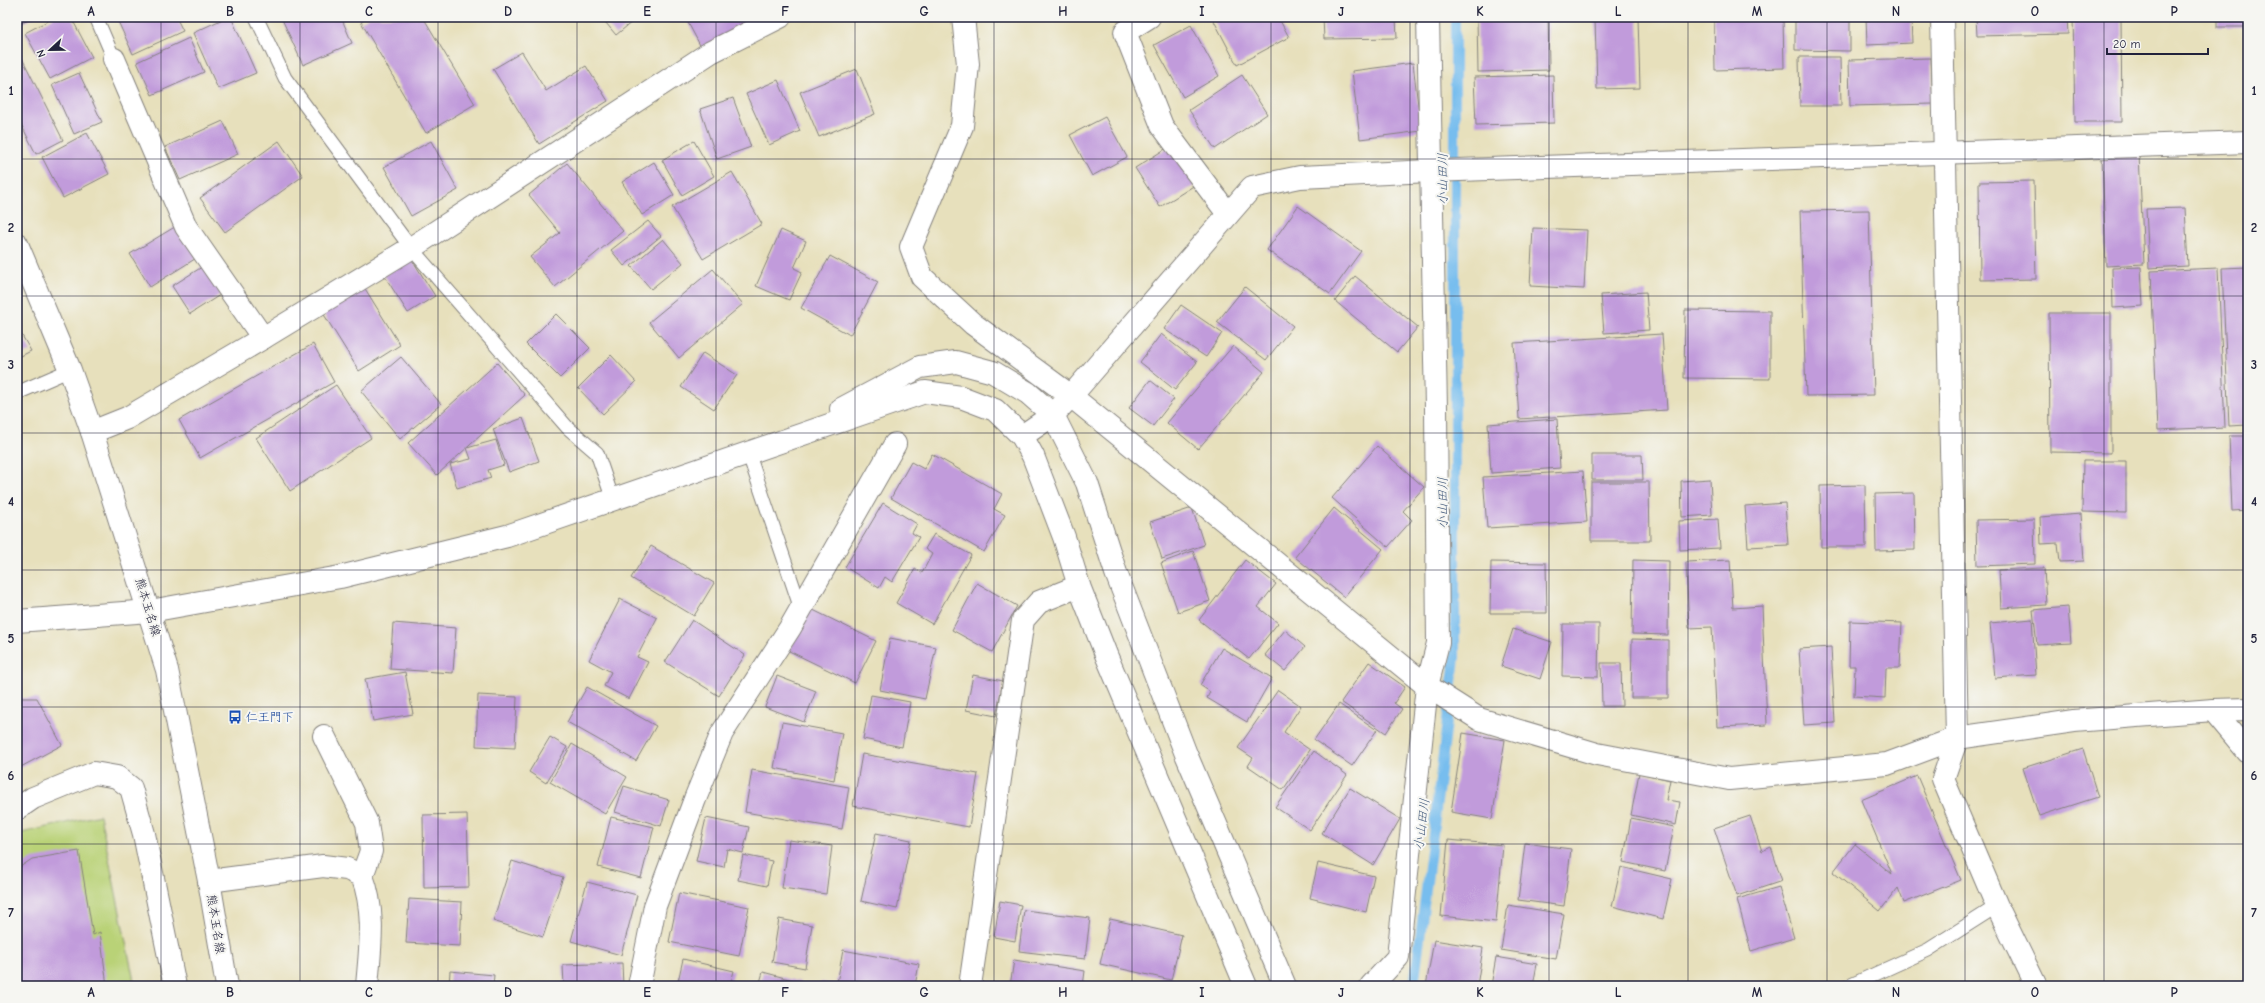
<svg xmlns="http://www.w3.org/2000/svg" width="2265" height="1003" viewBox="0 0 2265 1003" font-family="'Comic Neue','Klee One',sans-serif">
<rect width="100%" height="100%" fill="#f6f6f2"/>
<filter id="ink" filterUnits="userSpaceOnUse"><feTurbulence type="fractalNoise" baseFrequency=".025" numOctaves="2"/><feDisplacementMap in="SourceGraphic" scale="8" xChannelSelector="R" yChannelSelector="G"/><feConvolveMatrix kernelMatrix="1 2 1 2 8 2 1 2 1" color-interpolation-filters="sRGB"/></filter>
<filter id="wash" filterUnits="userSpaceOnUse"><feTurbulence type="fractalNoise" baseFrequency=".012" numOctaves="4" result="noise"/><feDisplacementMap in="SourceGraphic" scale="16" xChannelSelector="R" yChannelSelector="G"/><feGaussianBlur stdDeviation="0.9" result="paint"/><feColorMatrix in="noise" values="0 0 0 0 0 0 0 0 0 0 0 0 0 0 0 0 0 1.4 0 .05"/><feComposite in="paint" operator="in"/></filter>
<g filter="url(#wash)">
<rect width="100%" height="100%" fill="#e7e0bc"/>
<polygon fill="#b9d277" stroke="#6e7a59" points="100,815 135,986 17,986 17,834"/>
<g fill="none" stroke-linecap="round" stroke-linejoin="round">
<polyline stroke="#77bdee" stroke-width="10" points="1414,986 1455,658 1455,17"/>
</g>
<g id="blocks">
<g fill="#c19bdb">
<polygon points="17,17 35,17 18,25"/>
<polygon points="55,17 71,17 92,57 50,79 25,33"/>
<polygon points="116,17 176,17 183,31 133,54"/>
<polygon points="227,17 231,17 256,73 218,89 193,33"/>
<polygon points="281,17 341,17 352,43 303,65"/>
<polygon points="369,17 423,17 475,104 426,133 361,22"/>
<polygon points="601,17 638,17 616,35"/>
<polygon points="685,17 746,17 749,22 702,49"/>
<polygon points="1216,17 1278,17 1289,37 1237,65 1213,19"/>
<polygon points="1323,17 1396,17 1397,38 1324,39"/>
<polygon points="1477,17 1548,17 1549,70 1478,72"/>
<polygon points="1572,17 1638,17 1640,88 1597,89 1595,19 1572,20"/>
<polygon points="1714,17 1783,17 1784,68 1715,70"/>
<polygon points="1795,17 1850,17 1850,51 1795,50"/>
<polygon points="1866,17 1911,17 1912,43 1867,45"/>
<polygon points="1976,17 2067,17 2068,34 1977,36"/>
<polygon points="2073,17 2121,17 2122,122 2075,122"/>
<rect x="2217" y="17" width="31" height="10"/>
<polygon points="1191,25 1219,76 1183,97 1154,45"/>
<polygon points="189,38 204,72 152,95 137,62"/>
<polygon points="17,48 63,140 36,154 17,116"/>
<polygon points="522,52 546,91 586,66 608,101 539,144 493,69"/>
<polygon points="1799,57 1840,57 1841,106 1800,106"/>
<polygon points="1931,58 1933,104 1850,106 1849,60"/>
<polygon points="1413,63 1421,131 1360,139 1352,71"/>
<polygon points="857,69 875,114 819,137 800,92"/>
<polygon points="79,73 102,122 74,134 52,85"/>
<polygon points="1242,75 1267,114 1215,149 1189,110"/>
<polygon points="1553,75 1554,123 1476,125 1474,77"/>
<polygon points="778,80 800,131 769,145 746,94"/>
<polygon points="733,98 751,147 717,159 700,109"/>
<polygon points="1105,117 1127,157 1092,176 1070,135"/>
<polygon points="223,121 238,154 180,180 165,147"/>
<polygon points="87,133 109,174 63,198 42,157"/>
<polygon points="279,141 303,176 225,232 200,198"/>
<polygon points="431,141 458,190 411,216 384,167"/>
<polygon points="694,141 714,176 682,195 662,160"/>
<polygon points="1170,146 1195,185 1160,207 1135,168"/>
<polygon points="2139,154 2144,264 2106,266 2102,155"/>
<polygon points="654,162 674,195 642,215 622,182"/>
<polygon points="567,163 623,231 555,287 530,257 560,233 529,195"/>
<polygon points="732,172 762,224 703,259 672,207"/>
<polygon points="2034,181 2036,279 1980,280 1979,182"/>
<polygon points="1298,206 1361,251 1330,294 1267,250"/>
<polygon points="2185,208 2188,266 2149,268 2146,209"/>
<polygon points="1869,210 1874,395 1806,396 1800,211"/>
<polygon points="648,221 661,236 624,266 611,250"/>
<polygon points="178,225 198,257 150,287 130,254"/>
<polygon points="1533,228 1587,230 1584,289 1530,286"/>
<polygon points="781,230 806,241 794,268 802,272 789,300 756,286"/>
<polygon points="663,239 683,263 651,289 631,266"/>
<polygon points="830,256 878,282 850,335 801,308"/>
<polygon points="411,258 435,296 408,313 384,275"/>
<polygon points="205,265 223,293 190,314 172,286"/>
<polygon points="2141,267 2143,306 2113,308 2112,268"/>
<polygon points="2248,267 2248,425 2229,426 2222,268"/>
<polygon points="2218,268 2225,427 2158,430 2151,271"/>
<polygon points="713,269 743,304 679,358 649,322"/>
<polygon points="1355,276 1418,327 1397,352 1335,301"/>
<polygon points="364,287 400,345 359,371 323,313"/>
<polygon points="1245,287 1293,326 1266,360 1217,322"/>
<polygon points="1646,292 1649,330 1604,333 1601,295"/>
<polygon points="1181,305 1222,333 1206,357 1164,329"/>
<polygon points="1685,310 1770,311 1770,379 1684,378"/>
<polygon points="2049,313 2111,313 2111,453 2050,452"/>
<polygon points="556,314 590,348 560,378 526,344"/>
<polygon points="17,327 31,351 17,358"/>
<polygon points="1161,334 1197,362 1175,390 1140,362"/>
<polygon points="1662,334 1667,410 1519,419 1514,343"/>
<polygon points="313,344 334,382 200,458 179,420"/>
<polygon points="1233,346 1264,372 1198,449 1167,423"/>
<polygon points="703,353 737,375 714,409 681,387"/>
<polygon points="611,355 636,382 603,414 578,388"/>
<polygon points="401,357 441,404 400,439 361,391"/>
<polygon points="497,363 525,395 437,475 408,443"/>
<polygon points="1150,380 1174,399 1153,426 1129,408"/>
<polygon points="336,385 371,438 290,491 256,438"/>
<polygon points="523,418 539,461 509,472 493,429"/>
<polygon points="1557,419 1560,468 1491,473 1488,424"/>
<polygon points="2229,436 2248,436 2248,510 2232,511"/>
<polygon points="496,440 504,465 488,470 491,478 457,488 450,464 471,459 467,448"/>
<polygon points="1377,446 1424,487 1403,511 1412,520 1388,547 1332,498"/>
<polygon points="932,454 1002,494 994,509 1005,515 984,552 891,498 911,462 924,469"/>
<polygon points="1592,455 1642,455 1643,480 1592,480"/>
<polygon points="2083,461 2126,461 2126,513 2082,512"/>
<polygon points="1583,471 1587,522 1487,528 1483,477"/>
<polygon points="1710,479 1712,515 1682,517 1681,481"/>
<polygon points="1591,482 1649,482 1650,541 1591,541"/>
<polygon points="1865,485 1866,547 1821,547 1820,486"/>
<polygon points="1914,493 1915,550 1876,551 1875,494"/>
<polygon points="883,503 917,524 912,533 919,537 892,582 885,577 879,588 845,567"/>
<polygon points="1785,503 1788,545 1748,547 1745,506"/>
<polygon points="1192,508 1204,545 1162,559 1150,522"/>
<polygon points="1334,508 1383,549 1344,597 1295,557"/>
<polygon points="2081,514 2084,561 2060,562 2058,543 2041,544 2040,517"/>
<polygon points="1718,519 1720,548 1680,550 1679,521"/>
<polygon points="2034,519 2035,564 1977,566 1976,520"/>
<polygon points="934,534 971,555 932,624 896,603 915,569 922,573 932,554 925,549"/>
<polygon points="651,546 714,583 694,616 631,578"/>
<polygon points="1193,551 1210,601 1178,612 1161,563"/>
<polygon points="1245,560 1276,584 1258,607 1278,623 1249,659 1199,620"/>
<polygon points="1633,560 1669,561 1668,635 1632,634"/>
<polygon points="1730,560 1733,608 1762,606 1767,725 1717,727 1712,627 1689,628 1686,562"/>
<polygon points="1491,562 1546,563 1547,613 1490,613"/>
<polygon points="2044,568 2046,605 2001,608 1999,570"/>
<polygon points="977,583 1017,606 992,652 952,630"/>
<polygon points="620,599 657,618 637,657 648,662 629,699 604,686 611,672 589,660"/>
<polygon points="2068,607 2071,643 2037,645 2033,610"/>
<polygon points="809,608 876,641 855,683 789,651"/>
<polygon points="2032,619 2036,675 1995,678 1990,623"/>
<polygon points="692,620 745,655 719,696 665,662"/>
<polygon points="1850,621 1902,623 1900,668 1886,668 1885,698 1854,696 1855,666 1849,666"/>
<polygon points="393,623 456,628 453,673 390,669"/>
<polygon points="1563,624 1599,624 1598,677 1562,676"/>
<polygon points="1513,629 1552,642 1540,679 1501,666"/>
<polygon points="1285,630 1305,647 1285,671 1265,655"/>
<polygon points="890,638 936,647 925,699 880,690"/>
<polygon points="1632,639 1668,640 1668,698 1631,698"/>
<polygon points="1831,647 1835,723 1804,725 1799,649"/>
<polygon points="1222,648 1272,678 1247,722 1207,698 1210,692 1200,685"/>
<polygon points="1369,662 1405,687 1394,703 1402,709 1386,733 1341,702"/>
<polygon points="1601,663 1621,663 1622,706 1602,706"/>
<polygon points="405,672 413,714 373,721 365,679"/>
<polygon points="973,675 1003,681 996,716 966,710"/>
<polygon points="777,676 816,691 804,722 765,707"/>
<polygon points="587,687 656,726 636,761 567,722"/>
<polygon points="1278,690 1301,706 1284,732 1310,750 1283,790 1248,766 1253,758 1238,748"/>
<polygon points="478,695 517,697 515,748 476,746"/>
<polygon points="871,695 910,702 902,747 863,739"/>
<polygon points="17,698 37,698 62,745 17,769"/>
<polygon points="1339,704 1377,730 1352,766 1314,740"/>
<polygon points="782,722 842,733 834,780 774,768"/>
<polygon points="1463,733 1505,740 1492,819 1451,812"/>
<polygon points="550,737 567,747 546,783 529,772"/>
<polygon points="572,744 627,777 605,814 550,782"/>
<polygon points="2083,749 2098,797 2039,816 2023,768"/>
<polygon points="1314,751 1347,775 1310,830 1275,807"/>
<polygon points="862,754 978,774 969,827 853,806"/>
<polygon points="752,770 849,787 842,829 745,812"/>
<polygon points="1639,773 1670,780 1666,800 1680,802 1676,825 1631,815"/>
<polygon points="1917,776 1961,880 1904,903 1898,888 1880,911 1833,872 1855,844 1892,874 1861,800"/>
<polygon points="624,786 669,800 661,826 615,812"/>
<polygon points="1350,788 1400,819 1373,865 1322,833"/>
<polygon points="467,814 469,887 424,888 423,815"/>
<polygon points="1750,816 1762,851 1771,847 1782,881 1737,896 1714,828"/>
<polygon points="611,817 654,827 641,878 598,867"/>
<polygon points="706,818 749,827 743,853 727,849 724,867 696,861"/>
<polygon points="1631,818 1674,827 1665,871 1623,862"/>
<polygon points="876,833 911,840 897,909 861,901"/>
<polygon points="789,840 832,846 826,894 782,888"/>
<polygon points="1448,840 1503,845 1496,922 1441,916"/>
<polygon points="1525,843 1571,849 1564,906 1518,900"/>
<polygon points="79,851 93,935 100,932 107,986 17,986 17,869 32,859"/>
<polygon points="743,855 772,861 767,886 738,880"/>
<polygon points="512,861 563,877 543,937 493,921"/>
<polygon points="1318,863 1374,876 1366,912 1310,898"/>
<polygon points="1621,867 1672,879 1663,919 1612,906"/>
<polygon points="587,882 637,895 621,955 571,941"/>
<polygon points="1779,887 1794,938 1751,951 1737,899"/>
<polygon points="679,893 749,907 739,956 669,942"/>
<polygon points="409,899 462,902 460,946 406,943"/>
<polygon points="1000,901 1021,905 1015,941 994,937"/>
<polygon points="1508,905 1564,914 1556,959 1501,950"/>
<polygon points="1024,910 1090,918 1085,959 1019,951"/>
<polygon points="779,919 812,925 805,968 772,962"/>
<polygon points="1110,919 1182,935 1171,980 1100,964"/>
<polygon points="1434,940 1483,948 1477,986 1426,986"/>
<polygon points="843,950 919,964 915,986 854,986 837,983"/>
<polygon points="1496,957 1537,964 1533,986 1491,986"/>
<polygon points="683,959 734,971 731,982 743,986 677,986"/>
<polygon points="1014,960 1085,971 1083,986 1010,986"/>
<polygon points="622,963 623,986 564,986 563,965"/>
<polygon points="450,971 494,975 493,986 449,986"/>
<polygon points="763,972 800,982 799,986 759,986"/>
<polygon points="821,982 838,985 838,986 820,986"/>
</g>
</g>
</g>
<g filter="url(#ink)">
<use href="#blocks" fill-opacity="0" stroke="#84817c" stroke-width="1"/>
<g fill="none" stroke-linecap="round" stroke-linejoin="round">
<g stroke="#84817c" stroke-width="15">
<g id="lane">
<polyline points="96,17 114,59"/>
<polyline points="256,17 285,78 411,248 567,427 597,453 613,500"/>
<polyline points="17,393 70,370"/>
<polyline points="748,452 801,609"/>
<polyline points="1849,986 1928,950 1997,906"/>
</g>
</g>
<g stroke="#84817c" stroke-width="24">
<g id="street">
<polyline points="963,17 968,64 962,126 911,247 922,277 973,324 1071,396 1427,686 1479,719 1597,754 1729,779 1887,764 1957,738 2074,721 2213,710 2248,709"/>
<polyline points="1149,17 1125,32 1162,126 1228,214"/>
<polyline points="1942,17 1957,738 1943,779 1997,906 2036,986"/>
<polyline points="114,59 186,227 263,338"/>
<polyline points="92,432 127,418 263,338 411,248 711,52 780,17"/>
<polyline points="1022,436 1053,415 1071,396 1252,187 1300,177 1431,171 2248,142"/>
<polyline points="2213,710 2248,752"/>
<path d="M324 736 367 823 371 851 362 876C376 912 370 949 367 986"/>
<polyline points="17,809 33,798 94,773 117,777 131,788 144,834 175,986"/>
<polyline points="209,881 323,866 347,869 362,876"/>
<polyline points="639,986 655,906 695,799 722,733 790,628 895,444"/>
<polyline points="970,986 1023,620 1039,602 1079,586"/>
<polyline points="1371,986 1398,957 1427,686 1438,643 1436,408 1428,17"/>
</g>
</g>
<g stroke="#84817c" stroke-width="24">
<g id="secondary">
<polyline points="841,409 920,367 956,362 993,372 1028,393 1053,415 1087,483 1116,573 1186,754 1285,986"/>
<polyline points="17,621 150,611 340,577 507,536 925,392 961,397 995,410 1022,436 1033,456 1064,537 1079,586 1107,657 1246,986"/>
</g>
</g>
<g stroke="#84817c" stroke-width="24">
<polyline id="primary" points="17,244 70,370 92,432 167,670 209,881 227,986"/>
</g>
<use href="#lane" stroke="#fff" stroke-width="13"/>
<use href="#street" stroke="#fff" stroke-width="22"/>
<use href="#secondary" stroke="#fff" stroke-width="22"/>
<use href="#primary" stroke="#fff" stroke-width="22"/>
</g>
</g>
<path fill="none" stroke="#22223b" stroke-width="1" stroke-opacity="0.55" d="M161 17V986M300 17V986M438 17V986M577 17V986M716 17V986M855 17V986M994 17V986M1132 17V986M1271 17V986M1410 17V986M1549 17V986M1688 17V986M1827 17V986M1965 17V986M2104 17V986M17 159H2248M17 296H2248M17 433H2248M17 570H2248M17 707H2248M17 844H2248"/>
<defs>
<g id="bus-bare" transform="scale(1.08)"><path d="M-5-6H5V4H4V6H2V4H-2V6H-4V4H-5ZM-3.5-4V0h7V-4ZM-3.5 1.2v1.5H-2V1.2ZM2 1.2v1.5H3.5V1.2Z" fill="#1a4fb4" stroke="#f6f6f2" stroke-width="2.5" paint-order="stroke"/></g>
</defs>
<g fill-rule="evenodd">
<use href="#bus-bare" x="235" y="717"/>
</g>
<g text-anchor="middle" stroke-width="4" stroke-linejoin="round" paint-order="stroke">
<g font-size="12" fill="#22223b" stroke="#f6f6f2">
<text transform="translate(148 607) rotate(73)" y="4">熊本玉名線</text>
<text transform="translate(216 924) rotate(81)" y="4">熊本玉名線</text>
</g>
<g font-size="12" fill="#164399" stroke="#f6f6f2" text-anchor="start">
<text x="246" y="721">仁王門下</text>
</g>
<g font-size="13" font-style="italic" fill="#40587a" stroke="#f6f6f2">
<text transform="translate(1442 179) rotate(-90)" y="5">小山田川</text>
<text transform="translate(1442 503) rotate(-90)" y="5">小山田川</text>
<text transform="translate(1421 824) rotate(-83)" y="5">小山田川</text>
</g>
</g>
<rect width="2265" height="1003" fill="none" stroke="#f6f6f2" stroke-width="44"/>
<g transform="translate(50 50) rotate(248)" stroke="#f6f6f2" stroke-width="3" paint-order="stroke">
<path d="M0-3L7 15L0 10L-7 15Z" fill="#22223b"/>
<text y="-6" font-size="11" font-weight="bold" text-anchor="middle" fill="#22223b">N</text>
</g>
<path d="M2107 48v6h101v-6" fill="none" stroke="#22223b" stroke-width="2"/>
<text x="2113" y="48" font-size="12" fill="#22223b" stroke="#f6f6f2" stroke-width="3" paint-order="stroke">20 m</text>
<rect x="22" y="22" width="2221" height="959" fill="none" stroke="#22223b" stroke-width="1.5"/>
<g font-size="13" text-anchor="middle" font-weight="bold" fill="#22223b">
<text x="91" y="16">A</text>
<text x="230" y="16">B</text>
<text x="369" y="16">C</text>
<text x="508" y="16">D</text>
<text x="647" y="16">E</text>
<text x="785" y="16">F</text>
<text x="924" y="16">G</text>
<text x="1063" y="16">H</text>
<text x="1202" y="16">I</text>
<text x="1341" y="16">J</text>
<text x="1480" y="16">K</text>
<text x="1618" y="16">L</text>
<text x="1757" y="16">M</text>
<text x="1896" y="16">N</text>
<text x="2035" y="16">O</text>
<text x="2174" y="16">P</text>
<text x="11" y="95">1</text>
<text x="2254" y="95">1</text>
<text x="11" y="232">2</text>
<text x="2254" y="232">2</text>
<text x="11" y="369">3</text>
<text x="2254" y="369">3</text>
<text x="11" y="506">4</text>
<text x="2254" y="506">4</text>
<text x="11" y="643">5</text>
<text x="2254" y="643">5</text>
<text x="11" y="780">6</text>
<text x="2254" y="780">6</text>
<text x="11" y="917">7</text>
<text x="2254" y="917">7</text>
<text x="91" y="997">A</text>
<text x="230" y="997">B</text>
<text x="369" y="997">C</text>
<text x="508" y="997">D</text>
<text x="647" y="997">E</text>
<text x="785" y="997">F</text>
<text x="924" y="997">G</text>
<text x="1063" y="997">H</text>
<text x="1202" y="997">I</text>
<text x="1341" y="997">J</text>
<text x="1480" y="997">K</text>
<text x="1618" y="997">L</text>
<text x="1757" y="997">M</text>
<text x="1896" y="997">N</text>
<text x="2035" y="997">O</text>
<text x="2174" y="997">P</text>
</g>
</svg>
